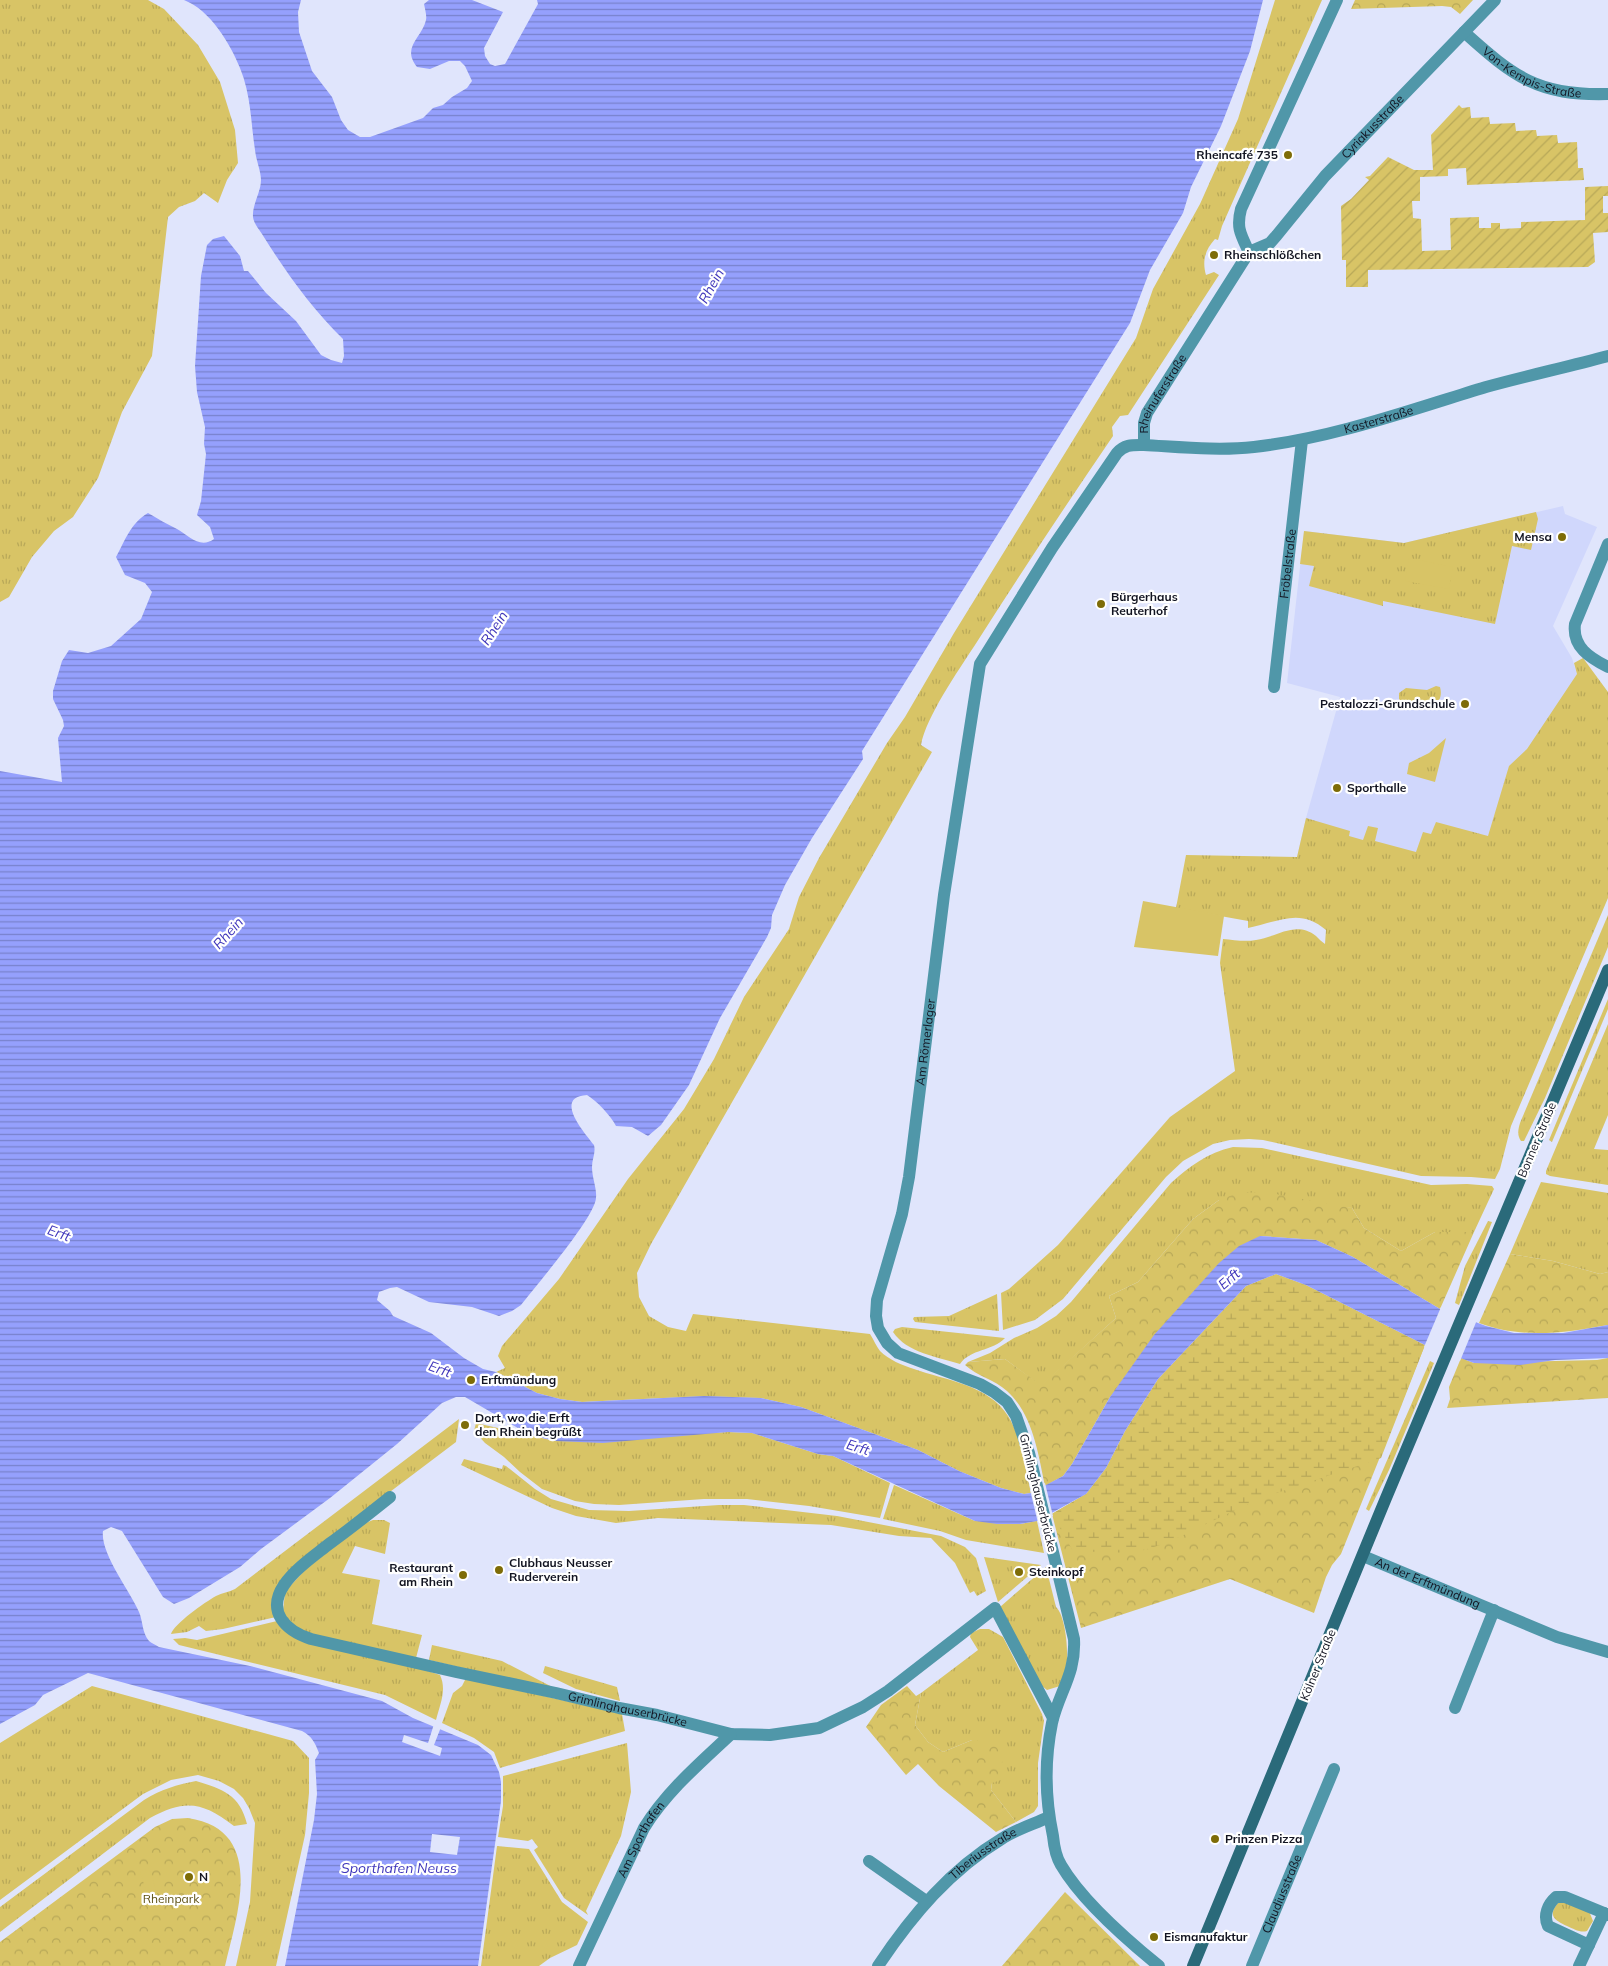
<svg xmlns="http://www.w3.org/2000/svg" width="1608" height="1966" viewBox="0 0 1608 1966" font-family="Mulish,sans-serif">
<defs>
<pattern id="grass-tufts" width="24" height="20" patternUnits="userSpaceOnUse" patternTransform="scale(1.25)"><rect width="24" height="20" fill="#d8c466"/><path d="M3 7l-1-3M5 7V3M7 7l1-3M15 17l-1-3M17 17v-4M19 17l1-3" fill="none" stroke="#b8a858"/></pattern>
<pattern id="forest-crowns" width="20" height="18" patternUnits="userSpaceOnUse" patternTransform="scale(1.25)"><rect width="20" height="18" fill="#d8c466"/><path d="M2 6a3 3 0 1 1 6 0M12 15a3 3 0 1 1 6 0" fill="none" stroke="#b8a858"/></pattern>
<pattern id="wetland-marsh" width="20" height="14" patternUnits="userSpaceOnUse" patternTransform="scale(1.25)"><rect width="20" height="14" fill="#d8c466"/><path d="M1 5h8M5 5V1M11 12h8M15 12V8" fill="none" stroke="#b8a858"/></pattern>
<pattern id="garden-furrows" width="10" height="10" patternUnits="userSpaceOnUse" patternTransform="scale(1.25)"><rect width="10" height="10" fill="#d8c466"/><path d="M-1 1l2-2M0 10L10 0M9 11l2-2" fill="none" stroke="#b8a858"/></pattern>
<pattern id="water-rules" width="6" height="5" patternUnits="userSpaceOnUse" patternTransform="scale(1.25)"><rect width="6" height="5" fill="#95a0fd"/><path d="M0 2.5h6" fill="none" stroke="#7881cc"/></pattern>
</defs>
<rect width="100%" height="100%" fill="#e0e5fc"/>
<polygon fill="#d0d7fc" points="1563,506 1565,514 1597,527 1553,626 1572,658 1577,674 1581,884 1297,857 1306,818 1340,697 1287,683 1304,531 1404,543"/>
<g fill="url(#grass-tufts)">
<polygon points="0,0 148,0 164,9 198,45 220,82 235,130 238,163 227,180 218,203 204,193 195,201 179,207 168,217 152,356 122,412 98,478 73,517 54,531 32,557 9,597 0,602"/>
<path d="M1275 0H1322L1222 226 1218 240 1215 239C1205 250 1202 261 1206 275L1214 272 1219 275 1128 415 1120 416 1112 427 1113 436C1066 505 1020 574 975 645 958 671 926 717 921 745L932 752 651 1244 637 1273 639 1297 649 1316 668 1327 686 1331 693 1314 870 1334C874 1340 876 1346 880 1351 889 1360 902 1365 914 1369 945 1380 989 1385 1008 1416 1022 1438 1025 1468 1031 1493L1024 1494 1001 1488 959 1471 918 1450 801 1407 761 1398 704 1396 582 1402 560 1399 537 1393 496 1372 505 1368 498 1356 502 1346 559 1279 628 1179 684 1109 714 1059 744 997 789 929 799 897 819 858 887 743 905 717 954 633 1136 338 1153 289 1200 204 1238 119Z"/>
<polygon points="1536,512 1538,519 1531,550 1512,546 1495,624 1383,601 1383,606 1309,586 1314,566 1300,564 1304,531 1404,543"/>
<path d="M1583 658 1608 692V898L1511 1126 1500 1169 1495 1179 1471 1177 1421 1176 1263 1140 1249 1139 1230 1140 1213 1144 1183 1161 1166 1177 1063 1299 1035 1320 1003 1330 1001 1293 1009 1289 1058 1245 1170 1117 1235 1071 1220 963 1223 939C1234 940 1245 942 1256 940 1277 937 1296 920 1316 936 1319 939 1322 942 1325 944L1326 930C1300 907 1278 922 1248 928V921L1176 908 1186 855 1297 857 1306 818 1350 831 1349 836 1363 840 1368 826 1378 828 1375 841 1416 852 1423 832 1431 834 1436 822 1488 836 1509 766 1527 749 1577 674 1574 663Z"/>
<path d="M1436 686 1440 687C1447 712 1410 716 1399 699V693L1406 688 1427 690Z"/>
<polygon points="1446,738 1435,782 1407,774 1409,763 1429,753"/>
<path d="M1608 915V947L1545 1098 1524 1141H1521C1517 1135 1518 1130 1520 1123Z"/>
<polygon points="1608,999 1608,1009 1552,1142 1549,1140"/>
<polygon points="1608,1024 1608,1115 1594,1149 1608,1150 1608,1185 1550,1176 1546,1174 1546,1171"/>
<path d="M1233 1147 1262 1148 1431 1185 1467 1184 1492 1186 1494 1189 1474 1232H1435L1401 1251 1364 1228 1352 1208 1219 1200 1193 1219 1138 1282 1109 1296 1116 1318 1041 1386 1005 1359 968 1362 990 1353 1014 1338 1037 1328 1056 1316 1071 1302 1171 1183C1190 1166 1207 1153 1233 1147Z"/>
<polygon points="1541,1182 1608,1193 1608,1272 1600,1274 1553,1261 1510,1254"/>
<polygon points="1488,1221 1492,1222 1459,1305 1455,1303 1465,1266"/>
<polygon points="997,1294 999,1331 915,1322 913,1319 914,1317 949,1316"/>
<path d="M902 1327 1005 1338C993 1351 970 1349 960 1364 938 1357 907 1353 893 1332L895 1329Z"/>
<polygon points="1430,1361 1434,1363 1389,1470 1369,1511 1366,1509"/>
<path d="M459 1419 456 1442 321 1544 291 1569 276 1617 223 1629 206 1631 199 1626 187 1632 171 1634C174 1624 205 1602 216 1596 222 1593 229 1592 235 1589Z"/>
<polygon points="476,1423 555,1441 728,1432 752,1433 818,1454 833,1456 890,1483 880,1518 809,1506 747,1499 704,1499 619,1505 594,1504 575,1501 542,1489 520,1472 504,1457 485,1443 474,1431"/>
<polygon points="464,1459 502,1469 503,1465 506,1466 535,1489 551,1499 589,1510 629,1511 719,1505 744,1505 837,1516 941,1536 965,1547 976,1558 986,1591 977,1596 974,1591 970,1593 955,1563 931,1538 899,1536 831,1525 658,1518 616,1523 576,1516 552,1508 461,1465"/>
<polygon points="894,1485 975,1521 1020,1524 1037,1521 1044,1553 966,1540 940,1531 883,1519"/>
<polygon points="373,1520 384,1520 390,1523 385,1554 355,1546 342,1573 380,1580 372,1624 422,1635 416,1658 327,1639 293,1628 283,1612 285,1592 291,1585 307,1568 363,1524"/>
<polygon points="984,1557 1041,1565 998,1602"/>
<path d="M1046 1567 1056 1607C1065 1615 1068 1647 1067 1660 1066 1669 1063 1678 1060 1686L1047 1690 1042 1686 1000 1607Z"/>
<path d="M277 1621 440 1675C447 1690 440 1704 436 1720L385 1695 179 1645 173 1639 185 1638 197 1640Z"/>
<polygon points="980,1629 989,1629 1003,1637 1042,1714 1044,1721 1038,1763 1038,1806 1034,1812 1016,1822 991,1790 992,1783 972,1740 943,1752 928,1742 915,1725 921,1693 978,1650 970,1637 971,1633"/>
<polygon points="432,1645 502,1661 560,1691 429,1660"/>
<polygon points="545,1666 617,1687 620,1701 576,1689 543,1673"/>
<polygon points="466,1678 622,1714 625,1731 500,1768 494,1752 474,1738 442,1723 453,1693 462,1686"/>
<polygon points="92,1686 293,1741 309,1758 309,1793 305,1835 276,1966 236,1966 250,1902 255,1823 249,1808 243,1798 234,1789 219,1781 198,1775 171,1780 143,1794 0,1900 0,1743"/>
<polygon points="627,1743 631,1792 621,1836 586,1911 588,1915 564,1898 534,1850 538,1847 532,1839 528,1841 498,1837 503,1806 503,1776"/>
<path d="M196 1781C223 1789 240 1795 247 1824L234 1826C202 1802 186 1799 150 1818L0 1932V1907L144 1800C161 1789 177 1785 196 1781Z"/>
<polygon points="497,1846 529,1849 562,1902 588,1922 577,1945 550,1958 539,1966 481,1966"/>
<path d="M1565 1901 1589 1911 1593 1921 1587 1931C1580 1933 1574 1929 1567 1926 1554 1920 1547 1915 1559 1902Z"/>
</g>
<g fill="url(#forest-crowns)">
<polygon points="1355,0 1473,0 1460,14 1451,7 1442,6 1351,9"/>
<path d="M1264 1192 1352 1208 1364 1228 1401 1251 1435 1232H1474L1440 1309 1353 1257 1316 1240 1261 1236 1110 1397 1072 1464 1063 1476 1045 1486C1038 1453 1033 1415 1007 1391 995 1380 977 1376 965 1365L968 1362 1005 1359 1041 1385 1116 1318 1109 1296 1138 1282 1193 1219 1219 1200 1238 1193Z"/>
<path d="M1510 1254 1553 1261 1600 1274 1608 1272V1325C1564 1333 1522 1339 1479 1323Z"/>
<polygon points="1425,1345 1341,1554 1332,1565 1326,1577 1314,1613 1230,1579 1081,1628 1052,1514 1086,1494"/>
<polygon points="1461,1358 1474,1363 1597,1360 1608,1358 1608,1398 1447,1408 1450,1399 1449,1387"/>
<path d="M907 1686 916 1696 921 1693 915 1725 928 1742 943 1752 972 1740 993 1742C1004 1753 1003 1764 1001 1780L992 1783 991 1790 1016 1822 996 1832 939 1786 918 1764 906 1775 866 1727 881 1705Z"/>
<path d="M188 1818C267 1830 237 1914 225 1966H0V1942L155 1827 172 1819Z"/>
<polygon points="1065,1892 1140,1966 1002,1966"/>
</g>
<polygon fill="url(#wetland-marsh)" points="1276,1274 1306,1285 1425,1345 1381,1458 1256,1500 1167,1543 1134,1553 1073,1551 1052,1514 1086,1494 1106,1468 1125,1431 1158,1379 1246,1286"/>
<polygon fill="url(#garden-furrows)" points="1459,105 1462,108 1470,107 1471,118 1489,117 1490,124 1515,123 1516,131 1536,130 1537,136 1557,135 1558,143 1577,142 1578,168 1583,168 1584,180 1467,185 1466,168 1448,169 1448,176 1420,177 1420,201 1412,201 1413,218 1421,219 1422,251 1451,250 1450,218 1479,217 1479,228 1491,228 1491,223 1500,223 1500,229 1521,228 1521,222 1585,220 1585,187 1608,186 1608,196 1603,196 1603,213 1608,213 1608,232 1593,233 1595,262 1588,267 1368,270 1368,287 1346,287 1346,260 1342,260 1341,206 1351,199 1369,180 1365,177 1370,176 1388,157 1414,170 1433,170 1431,135"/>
<g fill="#d8c466">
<polygon points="1409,558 1453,567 1449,589 1405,581"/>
<polygon points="1143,901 1224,916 1218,956 1134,947"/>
<polygon points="149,1868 161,1906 151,1908 140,1871"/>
</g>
<path fill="url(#water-rules)" d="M184 0H301L298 12 299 32 312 71 332 97 341 120 348 130 360 137H370L423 118 433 108 443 105 452 97 467 88 472 81 465 66 460 61H449L430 69 417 67C401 47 422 38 426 20 427 16 425 9 424 4L429 0H472L503 12 484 48 485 56 490 64 495 66 505 64 538 4 537 0H1263L1250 51 1221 126 1191 187 1183 213 1150 270 1130 323 862 751 863 759 812 838 785 885 772 915 771 928 767 937 720 1018 689 1085 661 1125 648 1136 632 1127 616 1126C611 1116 597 1101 587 1095 553 1097 584 1132 594 1145 596 1153 592 1159 592 1167 592 1178 597 1188 596 1198 595 1217 535 1287 521 1305L512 1311 499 1316 472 1307 429 1302 397 1287 390 1288 379 1292 377 1300 390 1311 393 1316 431 1333 464 1358 483 1369 496 1372 537 1393 560 1399 582 1402 704 1396 761 1398 801 1407 918 1450 959 1471 1001 1488 1024 1494 1031 1493 1063 1476 1072 1464 1110 1397 1154 1335 1219 1263 1239 1246 1260 1236 1316 1240 1353 1257 1440 1309 1486 1326 1514 1333H1563L1608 1325V1358L1555 1360 1520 1365 1474 1363 1425 1345 1306 1285 1276 1274 1246 1286 1158 1379 1125 1431 1106 1468 1086 1494 1037 1521 1020 1524H997L975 1521 833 1456 818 1454 752 1433 728 1432 603 1443 555 1441 530 1435 465 1397H456L442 1403 397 1444 330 1498 261 1549 240 1567 189 1598 174 1604 163 1597 122 1531 111 1527 103 1531C100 1553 130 1591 139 1612 143 1621 142 1633 149 1641 151 1643 156 1645 159 1647L250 1666 382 1701 413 1718 478 1745 491 1755 499 1772 501 1782V1801L478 1966H285L314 1820 317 1794 315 1760 319 1753C315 1743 312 1736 302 1731L88 1673 43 1695 35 1705 0 1724V771L62 782 58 738 64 726 63 720 53 699V691L62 661 69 650 88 653 111 646 141 619 152 592 145 583 125 575 116 557C126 539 130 524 148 513 158 519 167 524 177 529 189 536 200 549 214 539L210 527 197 515 201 501 206 454 204 444 205 427 197 392 195 366 201 276 207 245 213 239 224 236 240 256 244 271H248L266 293 296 321 321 355 331 360 342 363 344 356 343 339C312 309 285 271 262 234 259 229 254 224 253 217 252 205 261 192 261 180 261 171 256 160 255 150 251 124 251 94 240 68 230 43 210 10 184 0Z"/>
<g fill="#e0e5fc">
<polygon points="1441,1307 1477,1320 1460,1361 1424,1347"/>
<polygon points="1045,1483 1053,1516 1038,1523 1030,1490"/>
<polygon points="434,1724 441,1727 434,1745 442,1748 440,1756 402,1742 404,1735 428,1743"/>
<polygon points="432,1834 460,1837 457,1855 430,1852"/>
</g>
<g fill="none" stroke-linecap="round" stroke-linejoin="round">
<g stroke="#5097a9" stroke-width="12">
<path id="s1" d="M1464 32C1514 77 1538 96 1608 94"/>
<path id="s2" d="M1249 252 1270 243 1277 235 1325 176 1495 0"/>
<path id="s3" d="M1144 445V423L1147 413 1249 252C1241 235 1236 228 1241 209L1337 0"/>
<path d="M1608 544 1575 624C1572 647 1590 658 1608 667"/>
<path id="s4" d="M1274 687 1302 440"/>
<path id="s5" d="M390 1497C370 1513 350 1529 329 1544 314 1556 295 1569 284 1585 266 1612 286 1631 311 1639L456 1672 556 1693 619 1708 657 1715 731 1734 770 1735 819 1728 863 1707 888 1691 995 1608 1053 1718"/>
<path id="s6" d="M1363 1556 1557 1637 1608 1652"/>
<polyline points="1455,1708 1494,1610"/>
<polyline points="869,1861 926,1901"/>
<path d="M1589 1945 1548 1926C1543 1915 1548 1904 1556 1897H1565L1604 1913"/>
<path id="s7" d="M579 1966 644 1828C667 1791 700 1763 731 1734"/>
<path id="s8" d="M878 1966C912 1915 950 1870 1003 1838 1017 1829 1034 1824 1049 1817"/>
<path id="s9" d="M1159 1966C1127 1940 1082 1901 1061 1865 1056 1857 1054 1846 1053 1836 1045 1798 1044 1762 1052 1723 1059 1692 1076 1674 1074 1639L1029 1453 1016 1416 1007 1402 994 1392 980 1384 898 1353 887 1343 878 1328 876 1316 877 1300 902 1214 909 1177 944 895 980 664 1052 548 1117 453C1125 444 1133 445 1144 445 1180 447 1218 451 1254 447 1334 438 1410 410 1486 387 1526 376 1567 367 1608 356"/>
<path id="s10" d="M1252 1966 1334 1769"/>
<polyline points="1579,1966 1604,1913 1608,1915"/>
</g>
<polyline stroke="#2a6a7a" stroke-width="12" points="1193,1966 1386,1498 1608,970"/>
</g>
<g fill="#7e6c07" stroke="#fff" stroke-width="2">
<circle cx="1288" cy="155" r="5"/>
<circle cx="1214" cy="255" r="5"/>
<circle cx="1562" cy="537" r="5"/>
<circle cx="1101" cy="604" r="5"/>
<circle cx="1465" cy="704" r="5"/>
<circle cx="1337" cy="788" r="5"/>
<circle cx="471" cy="1380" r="5"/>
<circle cx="465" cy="1425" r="5"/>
<circle cx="499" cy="1570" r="5"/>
<circle cx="1019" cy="1572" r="5"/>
<circle cx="463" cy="1575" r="5"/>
<circle cx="1215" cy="1839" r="5"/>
<circle cx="189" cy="1877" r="5"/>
<circle cx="1154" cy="1937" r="5"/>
</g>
<g text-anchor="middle" stroke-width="4.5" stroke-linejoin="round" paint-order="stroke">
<g font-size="12" fill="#121421" stroke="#fff">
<text dy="4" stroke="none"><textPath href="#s1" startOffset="81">Von-Kempis-Straße</textPath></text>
<text dy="4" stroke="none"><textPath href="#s2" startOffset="178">Cyriakusstraße</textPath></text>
<text dy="4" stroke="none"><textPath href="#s3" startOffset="56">Rheinuferstraße</textPath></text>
<text dy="4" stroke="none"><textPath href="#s9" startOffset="1965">Kasterstraße</textPath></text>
<text dy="4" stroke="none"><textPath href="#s4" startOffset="124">Fröbelstraße</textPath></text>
<text dy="4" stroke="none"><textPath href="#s9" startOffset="1064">Am Römerlager</textPath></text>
<text transform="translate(1537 1140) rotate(-67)" y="4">Bonner Straße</text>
<text transform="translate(1038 1493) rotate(76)" y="4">Grimlinghauserbrücke</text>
<text dy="4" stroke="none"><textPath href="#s6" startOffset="70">An der Erftmündung</textPath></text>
<text transform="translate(1318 1665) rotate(-68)" y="4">Kölner Straße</text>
<text dy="4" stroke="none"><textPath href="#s5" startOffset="535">Grimlinghauserbrücke</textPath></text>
<text dy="4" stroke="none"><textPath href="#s7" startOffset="141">Am Sporthafen</textPath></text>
<text dy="4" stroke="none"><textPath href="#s8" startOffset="155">Tiberiusstraße</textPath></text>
<text dy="4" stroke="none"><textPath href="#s10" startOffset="78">Claudiusstraße</textPath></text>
</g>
<g font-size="12" font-weight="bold" fill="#121421" stroke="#fff" text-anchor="start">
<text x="1278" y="159" text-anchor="end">Rheincafé 735</text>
<text x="1224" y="259">Rheinschlößchen</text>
<text x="1552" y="541" text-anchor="end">Mensa</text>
<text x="1111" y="601">Bürgerhaus<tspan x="1111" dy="14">Reuterhof</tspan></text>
<text x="1455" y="708" text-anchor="end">Pestalozzi-Grundschule</text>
<text x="1347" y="792">Sporthalle</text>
<text x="481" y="1384">Erftmündung</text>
<text x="475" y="1422">Dort, wo die Erft<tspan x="475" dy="14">den Rhein begrüßt</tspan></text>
<text x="509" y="1567">Clubhaus Neusser<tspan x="509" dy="14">Ruderverein</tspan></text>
<text x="453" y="1572" text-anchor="end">Restaurant<tspan x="453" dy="14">am Rhein</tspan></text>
<text x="1029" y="1576">Steinkopf</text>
<text x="1225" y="1843">Prinzen Pizza</text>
<text x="199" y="1881">N</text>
<text x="1164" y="1941">Eismanufaktur</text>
</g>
<g font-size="12" fill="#5f5216" stroke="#fff">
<text x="171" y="1903">Rheinpark</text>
</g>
<g font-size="14" font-style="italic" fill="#4037bb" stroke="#fff">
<text transform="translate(711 286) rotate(-61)" y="5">Rhein</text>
<text transform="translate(494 628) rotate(-57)" y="5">Rhein</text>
<text transform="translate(228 933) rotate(-48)" y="5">Rhein</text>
<text transform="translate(59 1233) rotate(20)" y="5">Erft</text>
<text transform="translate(1229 1279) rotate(-41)" y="5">Erft</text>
<text transform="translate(440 1369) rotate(20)" y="5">Erft</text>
<text transform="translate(858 1447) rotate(18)" y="5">Erft</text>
<text x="399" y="1873">Sporthafen Neuss</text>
</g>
</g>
</svg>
